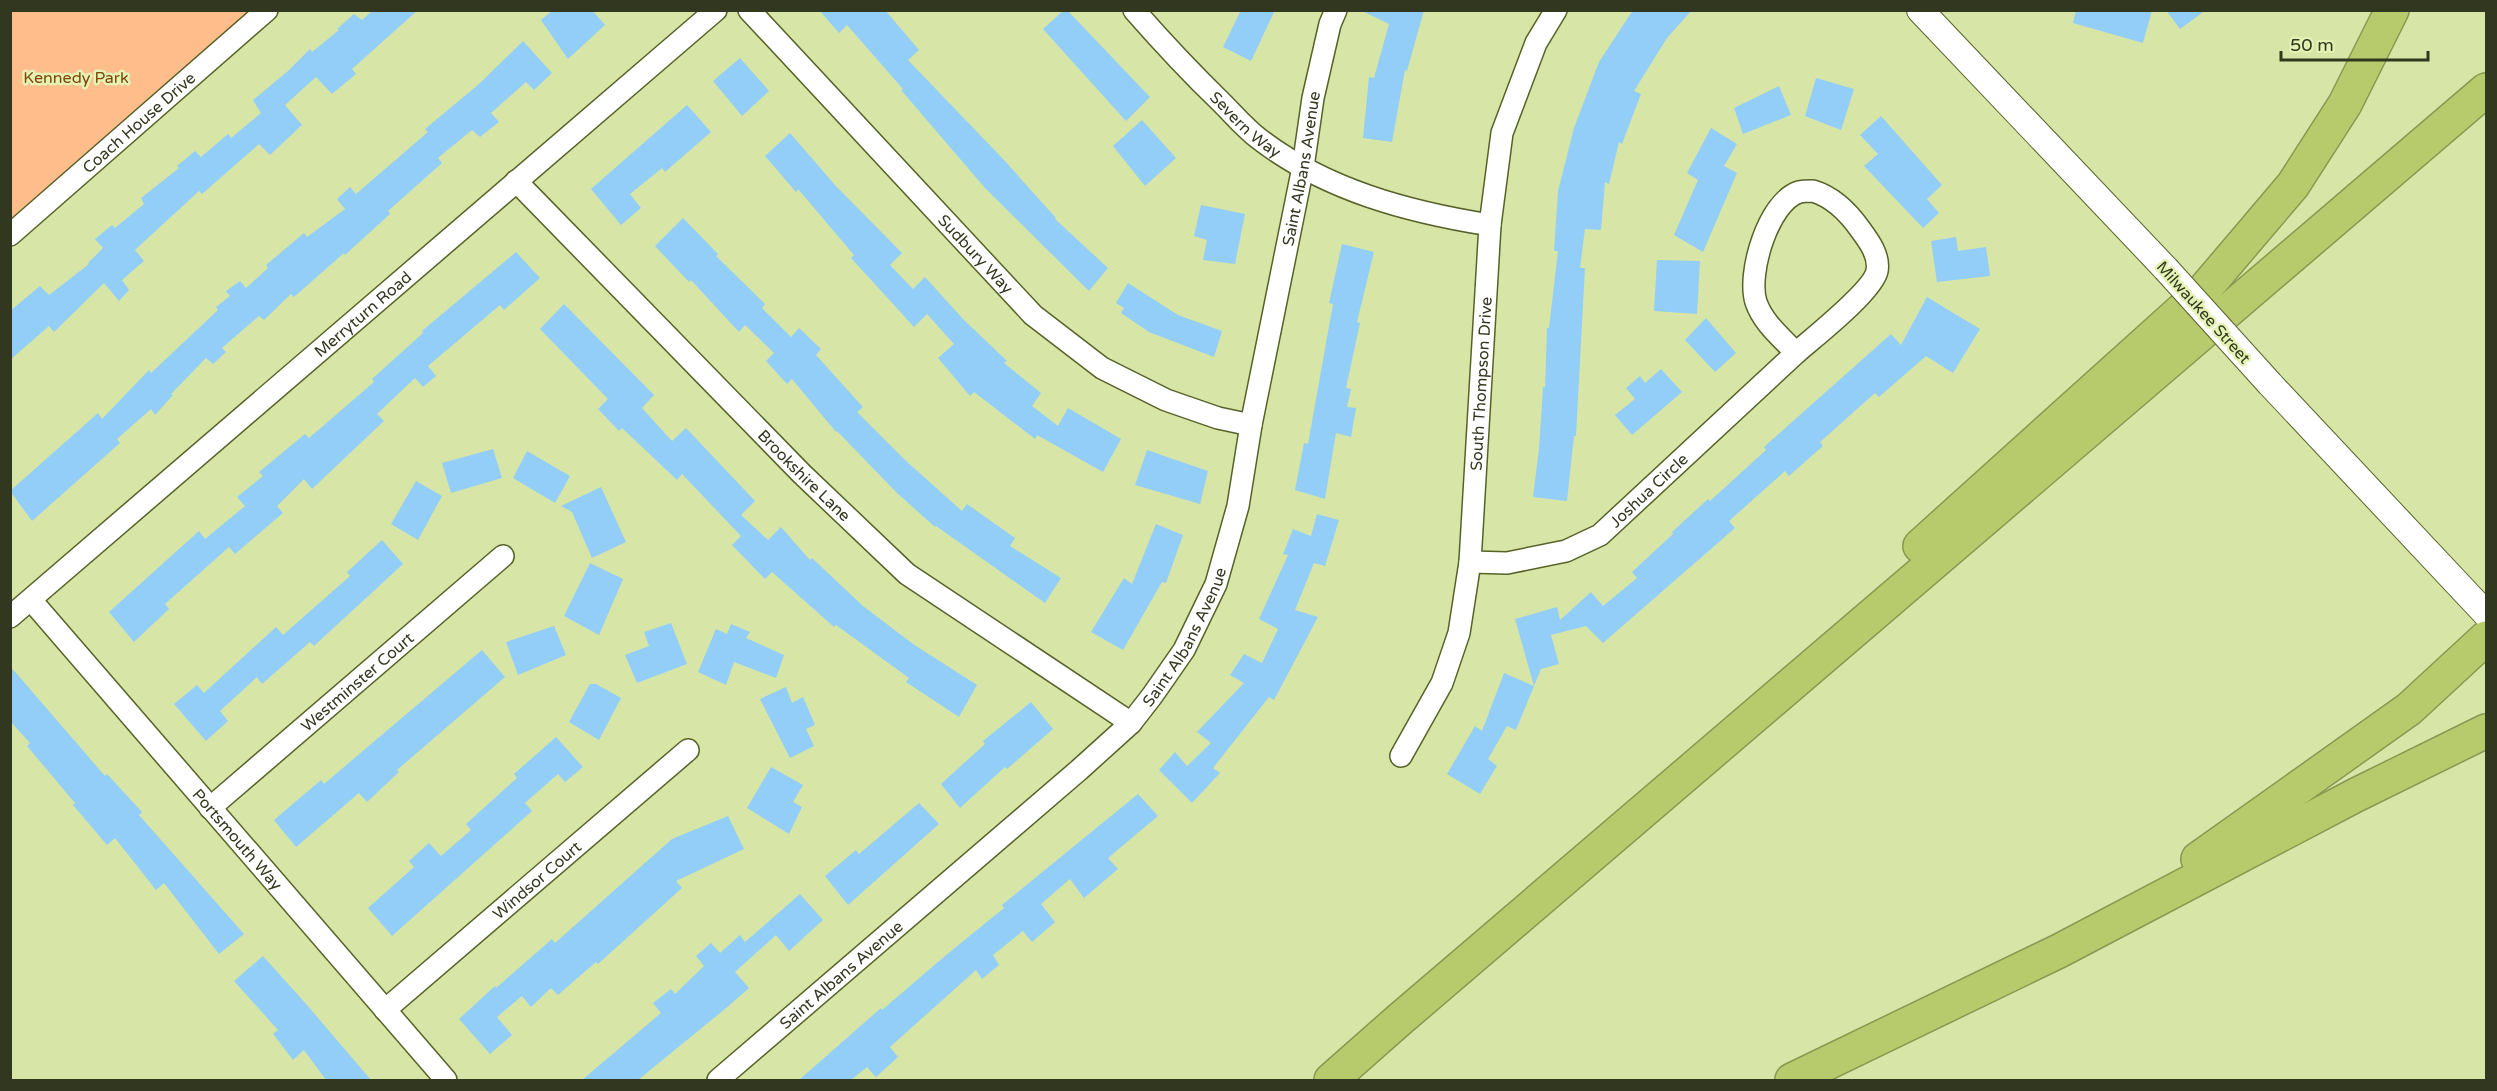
<svg xmlns="http://www.w3.org/2000/svg" width="2497" height="1091" viewBox="0 0 2497 1091" font-family="'Varela Round',sans-serif">
<rect width="100%" height="100%" fill="#d7e6a7"/>
<polygon fill="#febd8b" points="11,11 252,11 11,222"/>
<g fill="#92cef7">
<polygon points="373,10 418,10 352,69 356,74 332,94 316,77 285,105 302,125 270,155 259,144 202,194 199,191 135,250 144,261 122,280 129,290 119,301 104,283 54,332 49,326 10,360 10,311 40,286 49,295 89,264 88,263 103,248 95,239 112,225 115,228 144,204 141,198 179,168 177,166 195,151 201,157 228,134 231,138 261,113 253,100 288,71 310,49 312,52 339,30 337,29 354,14 362,20"/>
<polygon points="592,10 605,25 568,59 541,20 552,11"/>
<polygon points="819,10 885,10 919,50 908,60 1004,160 1056,218 1055,219 1108,268 1089,291 985,188 901,90 903,89 847,25 839,33"/>
<polygon points="1064,10 1067,10 1150,97 1126,121 1043,29"/>
<polygon points="1241,10 1275,10 1251,61 1223,47"/>
<polygon points="1360,10 1424,10 1407,71 1405,70 1392,142 1363,138 1369,77 1374,78 1389,24"/>
<polygon points="1633,10 1692,10 1667,38 1634,91 1641,94 1622,144 1619,142 1609,184 1605,182 1601,230 1585,229 1580,268 1585,268 1576,436 1574,436 1567,501 1533,497 1539,449 1543,387 1545,387 1547,328 1549,328 1558,251 1554,251 1558,191 1574,128 1599,62"/>
<polygon points="2076,10 2152,10 2143,43 2073,23"/>
<polygon points="2166,10 2206,10 2180,29"/>
<polygon points="523,41 552,73 534,90 526,82 491,113 499,122 480,137 472,130 438,158 442,163 388,211 390,214 345,255 344,253 294,297 291,294 264,320 259,316 222,348 226,352 213,364 206,358 171,394 173,395 155,415 151,409 117,439 120,443 32,521 10,491 98,413 102,419 149,370 151,373 218,310 216,307 230,296 226,291 240,281 246,288 268,268 266,265 304,233 307,237 345,209 337,199 350,187 356,194 428,132 425,129 479,84"/>
<polygon points="740,58 769,91 742,116 713,81"/>
<polygon points="1816,78 1854,89 1841,130 1805,116"/>
<polygon points="1779,86 1791,115 1743,134 1734,108"/>
<polygon points="687,105 711,132 665,172 662,168 630,194 641,208 621,225 591,189"/>
<polygon points="1881,116 1942,185 1927,199 1939,213 1923,228 1864,166 1878,154 1860,135"/>
<polygon points="1142,120 1176,158 1145,186 1113,146"/>
<polygon points="1711,128 1737,144 1724,166 1737,173 1703,252 1674,235 1698,180 1687,173"/>
<polygon points="790,133 835,185 902,253 890,265 913,289 925,277 963,319 1007,361 1004,363 1041,393 1032,406 1058,426 1068,408 1121,439 1103,472 1037,435 1035,439 974,392 970,396 938,358 954,344 927,314 914,327 851,258 854,255 798,189 796,192 765,156"/>
<polygon points="1201,205 1245,214 1235,264 1203,260 1207,240 1194,236"/>
<polygon points="683,218 718,254 716,256 765,304 762,308 791,337 799,328 821,349 816,355 863,407 857,412 905,460 962,511 967,504 1015,538 1010,546 1061,578 1045,603 936,526 935,527 897,493 837,431 836,432 792,379 787,384 766,361 774,353 745,325 739,332 691,280 689,282 655,246"/>
<polygon points="1956,237 1958,251 1986,247 1990,276 1937,282 1931,241"/>
<polygon points="1342,244 1374,252 1357,322 1360,323 1346,388 1351,389 1347,407 1356,408 1351,437 1336,433 1325,499 1295,490 1304,443 1308,444 1333,304 1329,303"/>
<polygon points="516,252 540,278 504,310 500,305 428,366 436,376 423,387 415,378 377,414 384,421 312,489 304,479 277,506 283,513 235,554 229,547 165,604 169,609 134,642 109,612 199,531 205,539 245,506 237,497 263,476 259,472 305,434 309,438 374,382 372,379 423,333 422,331"/>
<polygon points="1657,260 1700,261 1697,314 1654,311"/>
<polygon points="1128,283 1178,315 1222,331 1214,357 1149,332 1121,313 1124,308 1116,303"/>
<polygon points="1927,297 1980,329 1953,373 1926,356 1879,397 1875,393 1820,442 1823,446 1789,476 1785,471 1729,521 1735,528 1603,643 1586,626 1551,635 1559,664 1541,669 1534,686 1515,619 1557,607 1560,620 1591,592 1603,606 1637,578 1632,572 1673,534 1672,532 1708,499 1710,501 1766,450 1764,447 1891,334 1901,345"/>
<polygon points="564,304 654,395 642,408 672,441 686,428 755,501 741,515 768,540 781,527 810,560 812,558 863,606 913,644 977,685 959,717 906,682 909,678 836,625 834,627 772,572 765,579 732,545 741,536 682,474 677,480 622,428 619,431 598,409 608,399 540,329"/>
<polygon points="1706,318 1736,353 1715,372 1685,340"/>
<polygon points="1661,369 1682,392 1632,435 1615,415 1635,399 1626,388 1640,376 1645,383"/>
<polygon points="493,449 502,478 451,493 442,463"/>
<polygon points="1147,450 1208,471 1200,504 1135,485"/>
<polygon points="527,451 570,476 555,503 513,478"/>
<polygon points="416,481 442,496 418,540 391,524"/>
<polygon points="601,487 626,542 592,558 572,512 561,506"/>
<polygon points="1317,514 1339,520 1325,566 1314,563 1295,610 1318,617 1274,700 1269,697 1213,768 1220,773 1192,803 1159,770 1175,752 1187,766 1211,743 1197,732 1244,683 1230,675 1244,654 1262,663 1278,629 1259,619 1288,555 1283,554 1293,529 1311,536"/>
<polygon points="1156,524 1183,535 1166,583 1162,582 1123,650 1091,632 1124,578 1132,584"/>
<polygon points="382,540 403,564 314,646 310,642 262,684 257,677 220,711 228,721 206,741 174,704 197,685 204,693 276,627 283,635 350,576 347,572"/>
<polygon points="590,563 623,579 599,635 564,616"/>
<polygon points="671,623 687,664 637,683 625,655 649,646 644,632"/>
<polygon points="731,624 750,632 746,638 784,655 776,678 734,662 726,685 698,672 716,629 727,634"/>
<polygon points="554,626 566,655 518,675 506,642"/>
<polygon points="482,650 505,677 397,770 399,772 367,802 359,793 296,847 274,820 321,780 324,784"/>
<polygon points="10,666 105,776 107,774 142,812 139,815 244,934 219,954 164,883 156,890 115,838 107,845 73,805 75,803 27,746 30,743 10,721"/>
<polygon points="1504,673 1534,686 1516,730 1507,726 1488,759 1497,766 1480,794 1447,774 1475,726 1482,731"/>
<polygon points="590,684 596,684 621,698 599,740 569,722"/>
<polygon points="786,687 792,703 803,697 815,725 806,729 814,746 790,758 760,699"/>
<polygon points="1031,702 1053,729 1007,769 1005,767 960,808 941,784 985,744 983,741"/>
<polygon points="556,737 583,767 565,782 558,774 525,803 532,811 392,936 368,908 414,867 409,861 429,843 441,856 471,830 466,824 517,778 514,774"/>
<polygon points="771,767 803,785 793,802 802,807 789,834 747,808"/>
<polygon points="1138,794 1158,816 1108,858 1118,869 1084,898 1070,879 1041,904 1055,922 1032,942 1023,931 993,955 999,965 982,979 976,970 890,1047 898,1057 876,1077 867,1067 851,1080 799,1080 881,1008 882,1010 945,956 1004,908 1002,905"/>
<polygon points="919,803 939,824 848,905 825,876 856,850 859,854"/>
<polygon points="728,816 744,849 676,881 682,888 598,964 596,962 558,995 551,988 531,1007 522,996 497,1017 512,1035 490,1054 459,1019 495,986 496,988 552,939 555,943 672,839"/>
<polygon points="800,894 823,920 789,951 776,935 735,972 749,988 725,1009 638,1080 582,1080 661,1013 653,1003 671,989 675,994 704,966 696,956 711,943 720,953 740,935 745,942"/>
<polygon points="263,956 307,1005 371,1080 326,1080 304,1050 293,1060 273,1034 278,1030 234,981"/>
</g>
<g fill="none" stroke-linecap="round" stroke-linejoin="round">
<g stroke="#576228" stroke-width="24">
<g id="minor">
<path id="s1" d="M749 10 1033 315 1102 368 1166 400 1218 418 1251 425"/>
<path id="s2" d="M1134 10C1162 42 1191 73 1222 103 1233 114 1245 128 1258 138 1325 190 1408 212 1490 225"/>
<path id="s3" d="M516 181 802 474 907 574 1131 723"/>
<path d="M1813 191C1833 197 1848 212 1860 229 1868 240 1880 255 1877 271 1873 291 1813 338 1796 353 1782 338 1763 323 1756 302 1747 274 1768 202 1799 192 1803 191 1809 191 1813 191Z"/>
<path id="s4" d="M10 235 267 10"/>
<path id="s5" d="M1470 562 1507 563 1566 551 1600 535 1796 353"/>
<path id="s6" d="M31 600 446 1080"/>
<path id="s7" d="M10 617 716 10"/>
<path id="s8" d="M1401 756 1442 683 1459 633 1470 562 1490 225 1502 133 1536 43 1556 10"/>
<path id="s9" d="M210 808 503 556"/>
<path id="s10" d="M385 1010 688 750"/>
<path id="s11" d="M718 1080 1079 770 1131 723 1152 696 1184 650 1216 584 1238 506 1251 425 1303 167 1313 98 1330 24 1336 10"/>
</g>
</g>
<g stroke="#576228" stroke-width="28">
<g id="tertiary">
<polyline points="1920,10 2166,269"/>
<polyline points="2270,384 2486,614"/>
</g>
</g>
<g stroke="#899851" stroke-width="36">
<g id="motorway">
<polyline points="1920,546 2203,291 2293,185 2345,104 2392,10"/>
<polyline points="2198,859 2409,709 2486,638"/>
<polyline points="1331,1080 1399,1020 2486,90"/>
<polyline points="1792,1080 2059,951 2356,795 2486,731"/>
</g>
</g>
<use href="#minor" stroke="#fff" stroke-width="21"/>
<use href="#tertiary" stroke="#fff" stroke-width="26"/>
<use href="#motorway" stroke="#b8cb6c" stroke-width="33"/>
<g stroke="#576228" stroke-width="28" stroke-linecap="butt">
<polyline id="tertiary-bridge" points="2166,269 2270,384"/>
</g>
<use href="#tertiary-bridge" stroke="#fff" stroke-width="26"/>
</g>
<g text-anchor="middle" stroke-width="5" stroke-linejoin="round" paint-order="stroke">
<g font-size="16" fill="#7f4509" stroke="#e4f3b4">
<text x="76" y="83">Kennedy Park</text>
</g>
<g font-size="16" fill="#32381f" stroke="#e4f3b4">
<text dy="6" stroke="none"><textPath href="#s4" startOffset="171">Coach House Drive</textPath></text>
<text dy="6" stroke="none"><textPath href="#s2" startOffset="160">Severn Way</textPath></text>
<text dy="6" stroke="none"><textPath href="#s11" startOffset="1134">Saint Albans Avenue</textPath></text>
<text dy="6" stroke="none"><textPath href="#s1" startOffset="333">Sudbury Way</textPath></text>
<text transform="translate(2204 312) rotate(48)" y="6">Milwaukee Street</text>
<text dy="6" stroke="none"><textPath href="#s7" startOffset="465">Merryturn Road</textPath></text>
<text dy="6" stroke="none"><textPath href="#s8" startOffset="387">South Thompson Drive</textPath></text>
<text dy="6" stroke="none"><textPath href="#s3" startOffset="412">Brookshire Lane</textPath></text>
<text dy="6" stroke="none"><textPath href="#s5" startOffset="201">Joshua Circle</textPath></text>
<text dy="6" stroke="none"><textPath href="#s11" startOffset="648">Saint Albans Avenue</textPath></text>
<text dy="6" stroke="none"><textPath href="#s9" startOffset="194">Westminster Court</textPath></text>
<text dy="6" stroke="none"><textPath href="#s6" startOffset="316">Portsmouth Way</textPath></text>
<text dy="6" stroke="none"><textPath href="#s10" startOffset="200">Windsor Court</textPath></text>
<text dy="6" stroke="none"><textPath href="#s11" startOffset="162">Saint Albans Avenue</textPath></text>
</g>
</g>
<rect width="2497" height="1091" fill="none" stroke="#32381f" stroke-width="24"/>
<path d="M2281 51v9h147v-9" fill="none" stroke="#32381f" stroke-width="3"/>
<text x="2290" y="51" font-size="18" fill="#32381f" stroke="#e4f3b4" stroke-width="4.5" paint-order="stroke">50 m</text>
</svg>
